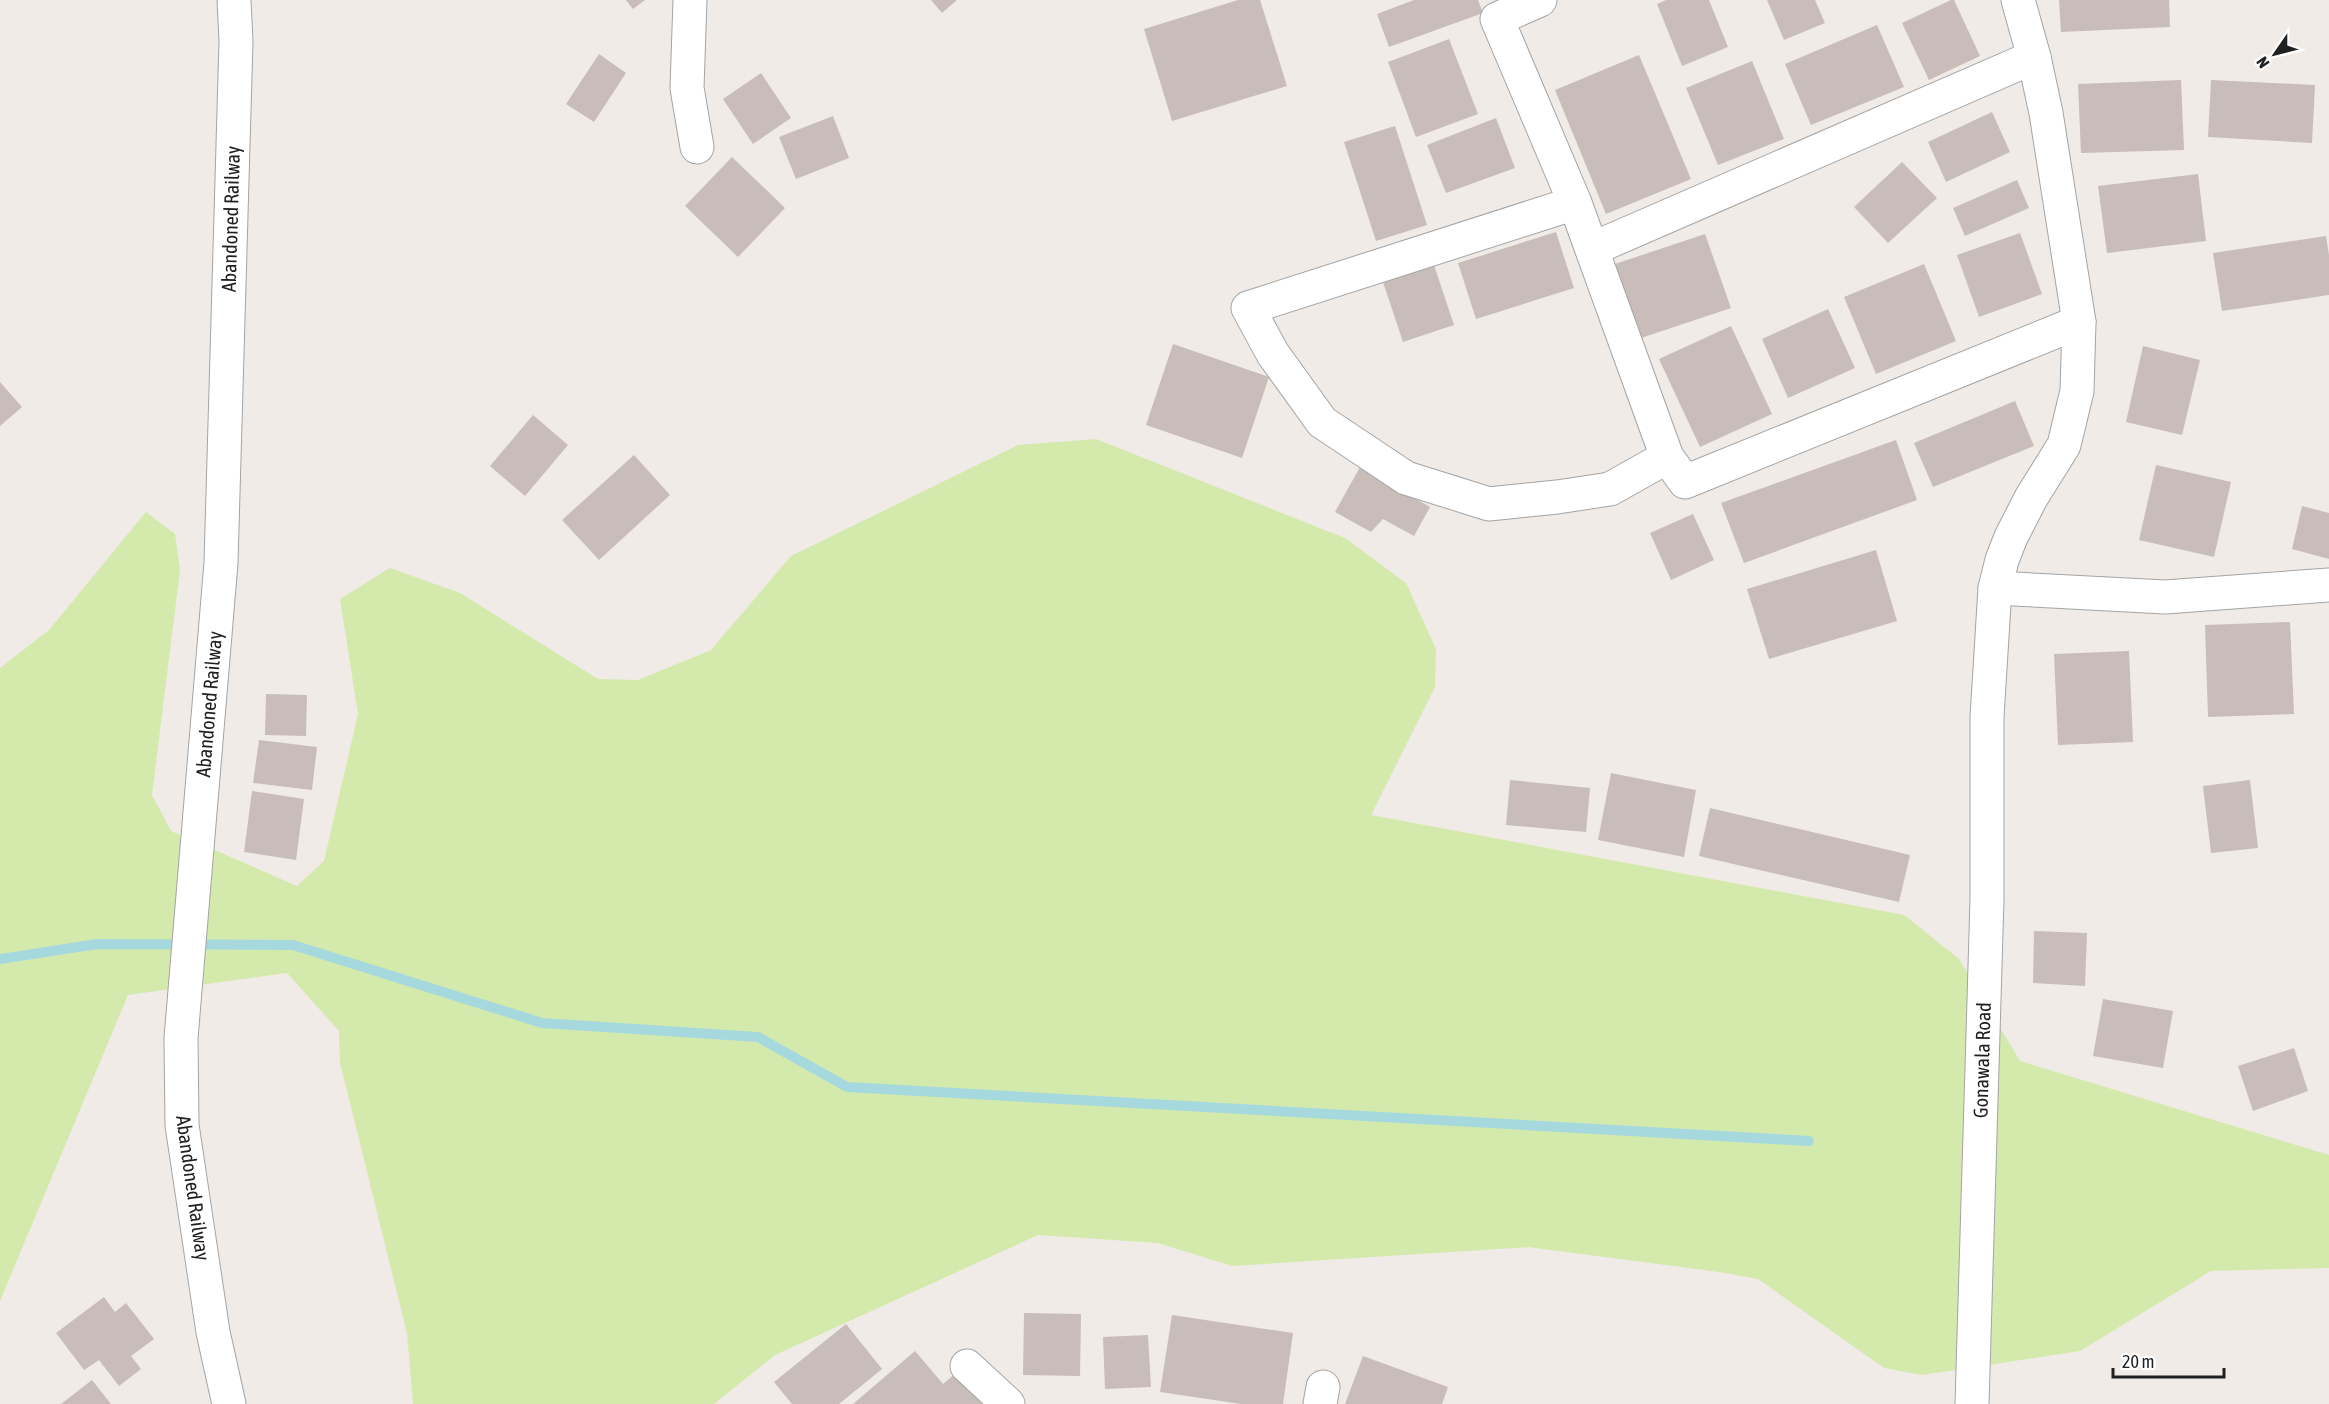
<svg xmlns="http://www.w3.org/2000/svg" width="2329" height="1404" viewBox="0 0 2329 1404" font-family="'Asap Condensed',sans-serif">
<rect width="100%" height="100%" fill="#f0ebe6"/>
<polygon fill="#d3eaac" points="1096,439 1345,538 1406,583 1436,649 1435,687 1371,815 1904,915 1959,959 2020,1061 2329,1155 2329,1268 2211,1271 2080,1351 1922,1375 1884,1368 1758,1279 1719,1272 1528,1247 1232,1266 1158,1243 1038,1235 775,1355 714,1404 413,1404 407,1333 340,1063 339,1031 287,973 128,995 0,1301 0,668 49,630 146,512 175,534 180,570 152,795 171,831 297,886 324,861 358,714 340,599 390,568 460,593 598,679 638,680 711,650 791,556 1018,445"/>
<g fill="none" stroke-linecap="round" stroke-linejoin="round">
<polyline stroke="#a6d9de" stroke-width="10" points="0,959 97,944 293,945 542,1023 758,1037 847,1087 1809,1141"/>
</g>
<g fill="#c8bdb9">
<polygon points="626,0 645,0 633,9"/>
<polygon points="931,0 957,0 942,13"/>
<polygon points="1238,0 1260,0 1287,86 1172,121 1144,29"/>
<polygon points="1414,0 1478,0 1483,13 1389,47 1377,14"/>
<polygon points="1666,0 1709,0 1728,47 1682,66 1657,4"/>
<polygon points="1767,0 1815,0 1825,23 1784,40"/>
<polygon points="1951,0 1954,0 1980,56 1929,80 1902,23"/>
<polygon points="2059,0 2169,0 2170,27 2061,32"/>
<polygon points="1877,25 1904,87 1811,125 1785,64"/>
<polygon points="1449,39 1478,114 1416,137 1388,62"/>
<polygon points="599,54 626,73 594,122 566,104"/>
<polygon points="1639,55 1691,179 1606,214 1555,90"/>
<polygon points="1752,61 1784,139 1718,165 1686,88"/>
<polygon points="761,73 791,118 753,144 723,99"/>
<polygon points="2181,80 2184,150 2081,153 2078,84"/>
<polygon points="2211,80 2315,85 2312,143 2208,137"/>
<polygon points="1992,112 2010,152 1946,182 1928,142"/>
<polygon points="833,116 849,158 796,179 779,137"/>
<polygon points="1496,118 1515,168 1446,193 1427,145"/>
<polygon points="1395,126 1427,225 1376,241 1344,142"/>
<polygon points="732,157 785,208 738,257 685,206"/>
<polygon points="1902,162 1937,198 1888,243 1854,207"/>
<polygon points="2198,174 2206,241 2107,253 2098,186"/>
<polygon points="2017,180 2029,208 1965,236 1953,208"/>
<polygon points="1556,232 1574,288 1476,319 1458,263"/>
<polygon points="2020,233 2042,294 1979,317 1957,255"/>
<polygon points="1705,234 1731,308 1641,338 1615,264"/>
<polygon points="2326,236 2329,255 2329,295 2222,311 2213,253"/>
<polygon points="1433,262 1454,325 1403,342 1382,279"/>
<polygon points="1924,264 1956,341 1876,374 1844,297"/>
<polygon points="1828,309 1855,368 1788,398 1762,339"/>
<polygon points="1731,326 1772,414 1700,447 1659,359"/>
<polygon points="1173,344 1269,377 1242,458 1146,425"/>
<polygon points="2143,346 2200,360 2182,435 2126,422"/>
<polygon points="0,382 22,407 0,426"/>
<polygon points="2015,401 2034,446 1933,487 1914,443"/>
<polygon points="533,415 568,445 525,496 490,466"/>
<polygon points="1896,440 1917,500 1744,563 1721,503"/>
<polygon points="634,455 670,495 599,560 562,520"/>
<polygon points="2156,465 2231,482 2214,557 2139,540"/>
<polygon points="1360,467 1430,507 1414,536 1383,519 1371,532 1335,512"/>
<polygon points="2302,506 2329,513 2329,559 2292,549"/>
<polygon points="1693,514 1714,560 1671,580 1650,533"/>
<polygon points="1876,550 1897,621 1769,659 1747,589"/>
<polygon points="2290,622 2294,714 2208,717 2205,625"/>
<polygon points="2129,651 2133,742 2058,745 2054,654"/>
<polygon points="266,694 307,695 306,736 265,735"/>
<polygon points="259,740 317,747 312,790 253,783"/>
<polygon points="1611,773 1696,790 1684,857 1598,840"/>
<polygon points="1510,780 1590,788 1586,832 1506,825"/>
<polygon points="2250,780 2258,848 2211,853 2203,786"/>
<polygon points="252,791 304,799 296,860 244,852"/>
<polygon points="1710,808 1910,855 1899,902 1699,856"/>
<polygon points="2034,931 2087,933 2085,986 2033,983"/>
<polygon points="2103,999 2173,1011 2163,1068 2093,1056"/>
<polygon points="2294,1048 2308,1091 2253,1111 2238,1066"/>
<polygon points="104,1297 115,1312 126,1303 154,1339 131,1356 141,1369 119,1386 99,1360 84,1370 56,1333"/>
<polygon points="1024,1313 1081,1314 1080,1376 1023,1375"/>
<polygon points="1172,1315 1293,1333 1283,1404 1241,1404 1160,1392"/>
<polygon points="846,1324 882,1369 839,1404 792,1404 774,1382"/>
<polygon points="1148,1335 1151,1387 1105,1389 1103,1337"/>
<polygon points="915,1351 943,1384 956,1373 982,1404 853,1404"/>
<polygon points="1363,1356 1448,1387 1442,1404 1345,1404"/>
<polygon points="92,1380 111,1404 61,1404"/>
</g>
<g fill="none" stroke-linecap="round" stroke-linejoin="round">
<g stroke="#a4a4a4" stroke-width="35">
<g id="minor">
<polyline points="690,0 687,88 697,147"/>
<polyline points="1540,0 1497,19 1575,203 1667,457 1685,482 2079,322"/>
<polyline points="1575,203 1248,308 1273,354 1322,422 1406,478 1489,504 1557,497 1610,489 1667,457"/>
<polyline points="1592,249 2034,57"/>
<polyline points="1995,588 2165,597 2329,585"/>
<polyline points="967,1366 1008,1404"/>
<path id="s1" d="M229 1404 213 1332 182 1125 181 1038 221 563 236 41 234 0"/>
<polyline points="1320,1404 1323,1387"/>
</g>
</g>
<g stroke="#a4a4a4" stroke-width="35">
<g id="tertiary">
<path id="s2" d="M1972 1404 1987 899V717L1995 588 2002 560 2011 537 2031 498 2064 445 2077 391 2079 322 2046 113 2034 57 2018 0"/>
</g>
</g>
<use href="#minor" stroke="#fff" stroke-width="33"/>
<use href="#tertiary" stroke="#fff" stroke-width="33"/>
</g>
<g text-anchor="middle" stroke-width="5" stroke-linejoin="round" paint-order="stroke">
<g font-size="20" fill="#202020" stroke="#fff">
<text dy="7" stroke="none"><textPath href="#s1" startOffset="1191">Abandoned Railway</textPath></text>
<text dy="7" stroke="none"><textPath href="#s1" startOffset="705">Abandoned Railway</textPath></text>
<text dy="7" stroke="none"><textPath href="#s2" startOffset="344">Gonawala Road</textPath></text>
<text transform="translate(193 1188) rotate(82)" y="7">Abandoned Railway</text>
</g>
</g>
<g transform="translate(2275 54) rotate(235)" stroke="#ffffff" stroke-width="4.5" paint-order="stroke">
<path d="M0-4.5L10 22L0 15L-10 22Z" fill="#202020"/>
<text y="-9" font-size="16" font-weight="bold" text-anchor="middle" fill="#202020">N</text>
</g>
<path d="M2113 1368v9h111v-9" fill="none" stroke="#202020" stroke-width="3"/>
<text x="2122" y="1368" font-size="18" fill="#202020" stroke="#ffffff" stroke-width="4.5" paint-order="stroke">20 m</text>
</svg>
